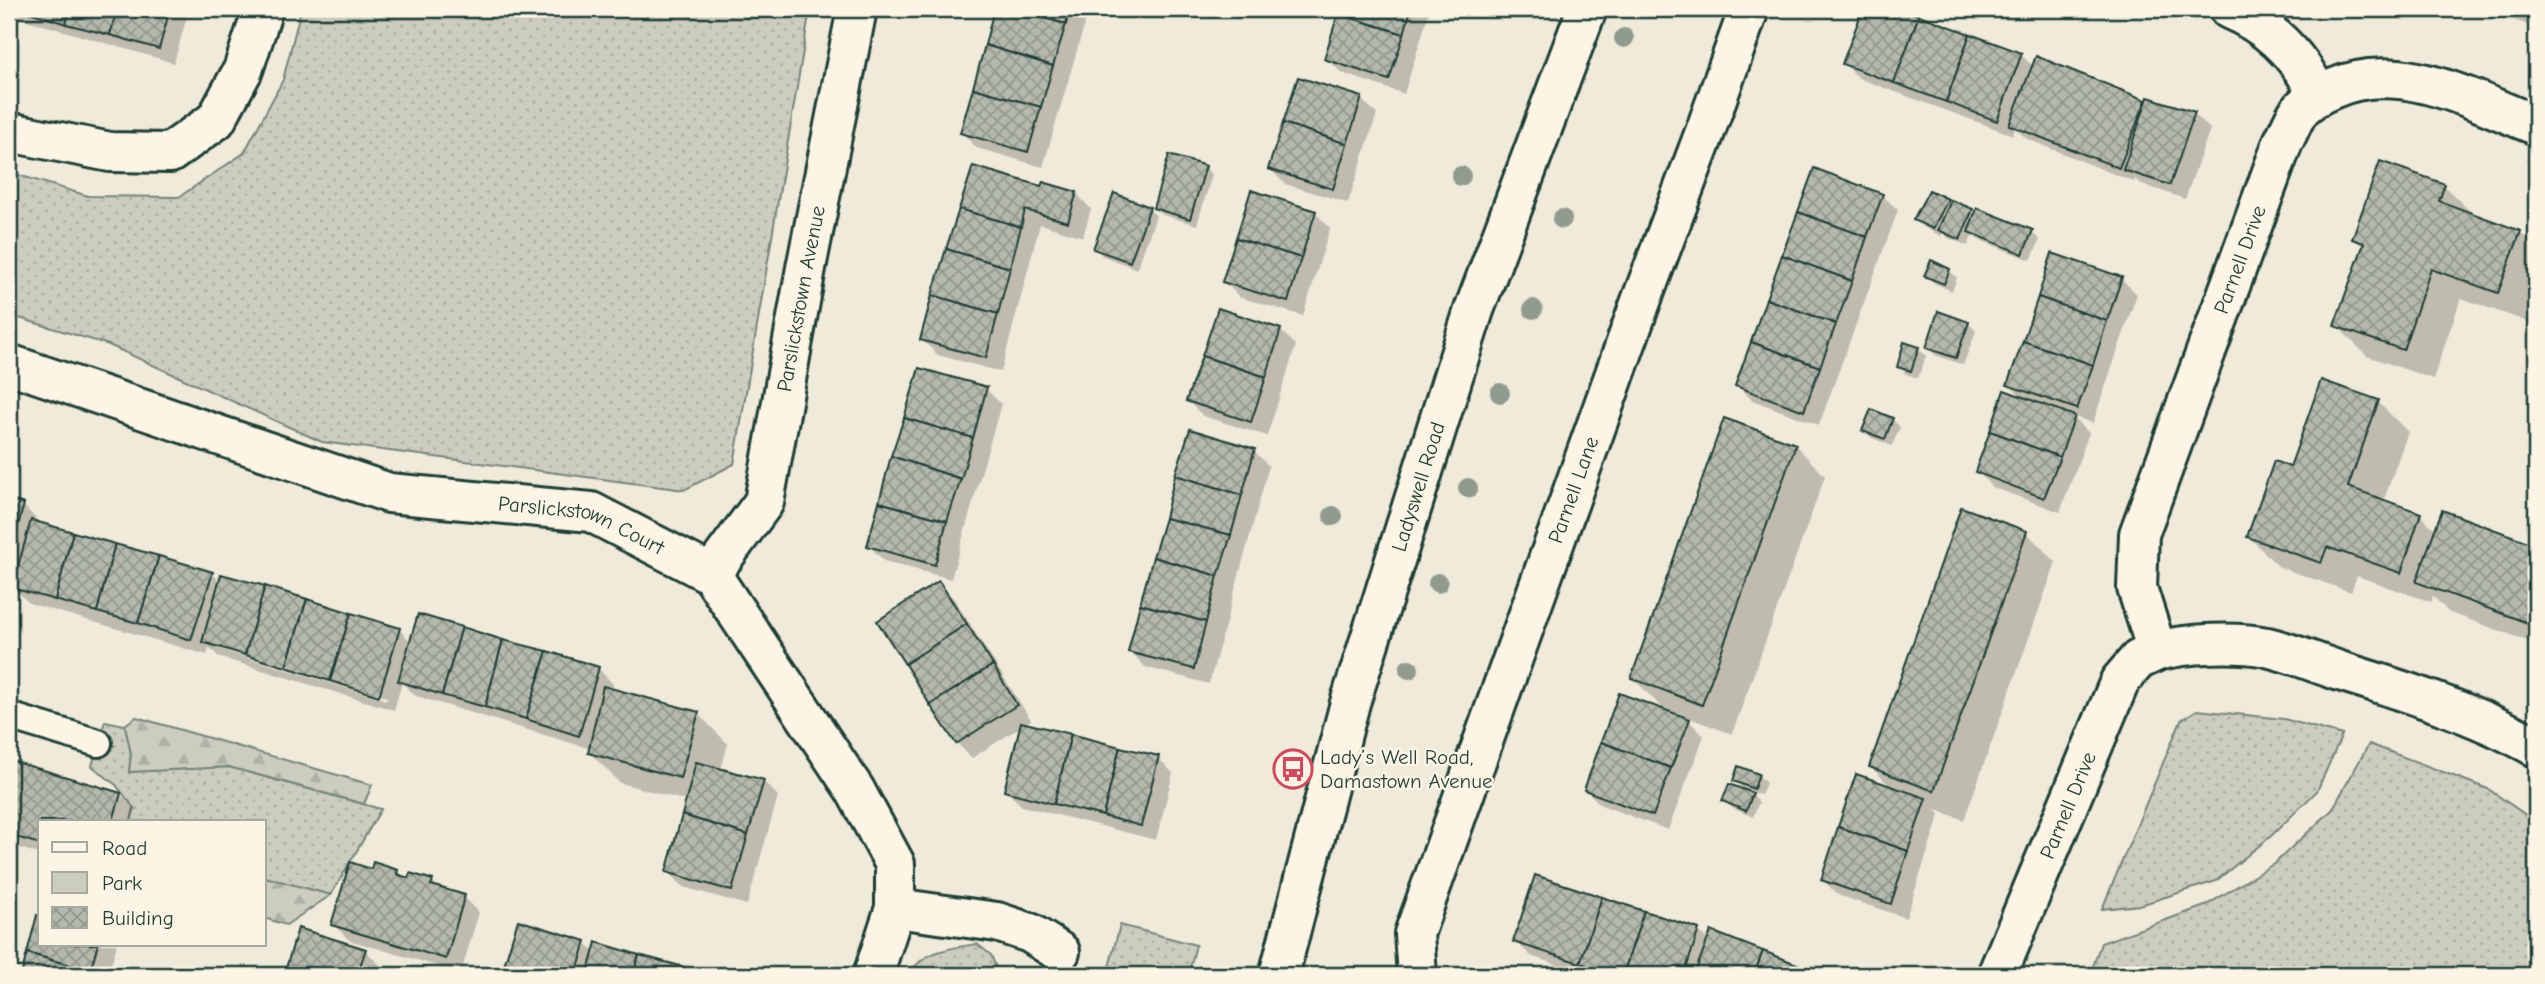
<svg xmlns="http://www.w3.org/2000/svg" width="2545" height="984" viewBox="0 0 2545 984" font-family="'Comic Neue',sans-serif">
<defs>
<pattern id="green-dots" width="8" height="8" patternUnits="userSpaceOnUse" patternTransform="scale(1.75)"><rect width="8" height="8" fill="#cccdbf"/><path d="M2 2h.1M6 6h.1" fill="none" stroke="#afb1a5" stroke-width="1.8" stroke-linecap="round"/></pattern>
<pattern id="forest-firs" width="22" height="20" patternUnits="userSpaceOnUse" patternTransform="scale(1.75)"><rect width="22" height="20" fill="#cccdbf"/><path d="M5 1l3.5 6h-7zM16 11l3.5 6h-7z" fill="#afb1a5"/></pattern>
<pattern id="building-cross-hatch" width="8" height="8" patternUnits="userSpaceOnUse" patternTransform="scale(1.75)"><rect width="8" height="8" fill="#b5b9ad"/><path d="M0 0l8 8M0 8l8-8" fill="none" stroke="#93988e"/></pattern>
</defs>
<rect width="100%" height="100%" fill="#efeada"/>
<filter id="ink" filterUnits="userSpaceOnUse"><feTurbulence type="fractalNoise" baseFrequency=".0143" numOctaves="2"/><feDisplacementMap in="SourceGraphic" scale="14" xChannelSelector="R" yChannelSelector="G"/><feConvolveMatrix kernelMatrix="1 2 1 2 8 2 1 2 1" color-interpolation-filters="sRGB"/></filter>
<g filter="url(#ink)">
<g fill="url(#green-dots)" stroke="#76857a" stroke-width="2">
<polygon points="301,9 810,9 734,464 684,490 322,442 109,345 9,315 9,172 88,196 179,197 244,153 283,80"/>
<polygon points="2197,710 2284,719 2342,735 2317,791 2271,836 2216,881 2140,905 2102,909 2181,720"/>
<polygon points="105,721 125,725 131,754 129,772 229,767 381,809 331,895 264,877 264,821 131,821 134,808 116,785 92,766"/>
<polygon points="2369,744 2488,789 2536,822 2536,975 2090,975 2101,943 2205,906 2275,863 2332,810"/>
<polygon points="1120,925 1196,945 1188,975 1107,975"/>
<path d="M977 944 991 955 999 975H909C922 950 952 948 977 944Z"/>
</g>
<g fill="url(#forest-firs)" stroke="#76857a" stroke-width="2">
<polygon points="136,717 372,785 364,804 229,767 129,772 131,754 125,725"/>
<polygon points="264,876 265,877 331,895 286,925 264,918"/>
</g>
<g fill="#0003" fill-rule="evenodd">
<polygon points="9,9 189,9 174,63 9,15"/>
<polygon points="997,9 1089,9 1043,167 977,148 962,133"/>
<polygon points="1342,9 1430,9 1404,94 1342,73 1326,58"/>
<polygon points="1864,9 1896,9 2021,55 2034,67 2037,59 2148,102 2149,99 2194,114 2210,129 2185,199 2141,184 2135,179 2134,182 2027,139 2015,128 2013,135 1860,79 1844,64"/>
<polygon points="2485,9 2536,9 2536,28"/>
<polygon points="1361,99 1377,114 1348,203 1285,184 1270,169"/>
<polygon points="1205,167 1212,175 1197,225 1163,215 1155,208"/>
<polygon points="2444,186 2475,216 2520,232 2536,248 2536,320 2531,315 2528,322 2461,298 2433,379 2367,356 2336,325 2364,248 2354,238"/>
<polygon points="1043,188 1076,193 1091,209 1083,237 1040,224 1001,372 938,355 922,340 948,249"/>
<polygon points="1882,195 1898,210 1819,425 1752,400 1737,385"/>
<polygon points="1947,200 1951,205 1972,211 1976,215 2032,232 2040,240 2031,260 1977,239 1973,234 1968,246 1948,238 1943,233 1941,236 1923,227 1916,220"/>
<polygon points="1149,209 1156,216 1137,269 1103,256 1095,248"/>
<polygon points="1315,212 1330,228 1303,316 1239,297 1224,281"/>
<polygon points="1949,270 1957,278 1952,291 1934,283 1926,276"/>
<polygon points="2121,279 2137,294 2093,423 2072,416 2089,433 2060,512 1992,487 1977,471 2025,400 2009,384"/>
<polygon points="1968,323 1976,331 1963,365 1935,355 1928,347"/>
<polygon points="1280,330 1296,345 1267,436 1203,416 1188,401"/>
<polygon points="1918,348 1926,356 1918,378 1906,374 1899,366"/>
<polygon points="986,389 1001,404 951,579 884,561 869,546"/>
<polygon points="2378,402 2408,432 2383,502 2420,515 2437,531 2443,513 2536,547 2536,644 2448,612 2433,596 2431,602 2357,576 2351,592 2279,567 2249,537 2291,469"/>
<polygon points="1892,419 1900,427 1892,446 1872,438 1864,430"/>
<polygon points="1795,445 1825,476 1732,734 1684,716 1704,736 1668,830 1601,805 1586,790 1667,713 1633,678"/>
<polygon points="1254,451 1269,466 1209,684 1145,667 1130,651"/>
<path d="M9 501 23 505 38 521V524L212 573 220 582 399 629 411 642 598 668 613 684 612 690 698 714 728 744 721 770 763 781 778 796 747 905 683 887 668 872 687 801 620 783 590 753 591 749 416 696 402 683 394 710 219 657 209 647 207 655 29 603 14 588 15 583 9 581ZM219 645 387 697 386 700 219 649Z"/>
<polygon points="2026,532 2056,562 1964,820 1935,809 1940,814 1906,918 1838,895 1823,880 1892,788 1871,767"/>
<polygon points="939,583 954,599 1031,720 1025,724 1158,758 1173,773 1156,840 1022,806 1006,791 1022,726 972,758 957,743"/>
<polygon points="9,762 121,795 136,810 132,821 40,821 40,854 9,845"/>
<polygon points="1758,775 1766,783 1761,795 1747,790 1759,802 1753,817 1732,808 1724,801 1748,793 1735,781"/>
<polygon points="372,871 397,871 409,880 411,875 433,882 441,890 464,897 479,912 461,973 349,940 333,924"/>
<polygon points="40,910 40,944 117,944 108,975 22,975"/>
<polygon points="519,922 585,943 595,953 597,944 706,975 503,975"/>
<polygon points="299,930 365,950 380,965 377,975 285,975"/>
<polygon points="1698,930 1709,941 1814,972 1816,975 1588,975 1531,956 1515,941"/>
</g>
<g fill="url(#building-cross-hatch)" stroke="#1f3d34" stroke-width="2">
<polygon points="20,9 70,9 66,24"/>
<polygon points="70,9 117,9 110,35 66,24"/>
<polygon points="117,9 170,9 159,49 110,35"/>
<polygon points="994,9 1012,9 1066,24 1053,66 985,45"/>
<polygon points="1012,9 1070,9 1066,24"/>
<polygon points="1339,9 1411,9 1404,34 1338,14"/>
<polygon points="1863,9 1901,9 1919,15 1894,83 1842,64"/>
<polygon points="2508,9 2536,9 2536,20"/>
<polygon points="1338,14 1404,34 1389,80 1324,59"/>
<polygon points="1919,15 1970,34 1946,102 1894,83"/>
<polygon points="1970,34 2022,53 1997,121 1946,102"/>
<polygon points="985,45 1053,66 1041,107 973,88"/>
<polygon points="2036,56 2146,100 2119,168 2009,125"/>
<polygon points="1298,77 1362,97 1347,144 1283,123"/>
<polygon points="973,88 1041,107 1028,152 960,133"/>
<polygon points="2148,97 2195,112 2170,185 2123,170"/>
<polygon points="1283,123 1347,144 1333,189 1268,169"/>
<polygon points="1169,155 1206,166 1190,219 1153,208"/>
<polygon points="2380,161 2445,184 2439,201 2521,231 2498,293 2431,269 2403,350 2334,326 2364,243 2352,239"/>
<polygon points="973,166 1041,186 1043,182 1077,192 1068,222 1025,210 1021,227 959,209"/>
<polygon points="1814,168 1883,194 1867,237 1798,212"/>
<polygon points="1251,190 1316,211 1301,258 1236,238"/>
<polygon points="1929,190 1948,199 1933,229 1913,220"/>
<polygon points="1114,193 1150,207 1130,262 1093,249"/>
<polygon points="1951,200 1973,209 1960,240 1938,230"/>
<polygon points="1977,208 2033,230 2023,254 1968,232"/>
<polygon points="959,209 1021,227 1010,268 946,249"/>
<polygon points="1798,212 1867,237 1852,281 1782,255"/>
<polygon points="1236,238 1301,258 1288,302 1222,282"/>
<polygon points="946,249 1010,268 998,314 932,295"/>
<polygon points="2052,253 2122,277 2107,321 2038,297"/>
<polygon points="1782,255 1852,281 1836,324 1766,299"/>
<polygon points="1931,260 1950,269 1944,284 1924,276"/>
<polygon points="2536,292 2536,317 2529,314"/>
<polygon points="932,295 998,314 986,358 920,340"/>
<polygon points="2038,297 2107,321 2093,365 2023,341"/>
<polygon points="1766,299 1836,324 1820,367 1751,342"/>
<polygon points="1218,308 1281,329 1266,377 1202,356"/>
<polygon points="1938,311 1969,322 1956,358 1926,348"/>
<polygon points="2023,341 2093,365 2077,409 2007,385"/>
<polygon points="1751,342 1820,367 1804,411 1735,386"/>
<polygon points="1904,342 1919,347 1911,371 1897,367"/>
<polygon points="1202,356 1266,377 1251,422 1186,401"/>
<polygon points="919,368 987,387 973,438 904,418"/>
<polygon points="2321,380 2379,400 2348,487 2421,513 2401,573 2327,547 2321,563 2247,537 2274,461 2290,467"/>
<polygon points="2004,390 2075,416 2060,457 1990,431"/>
<polygon points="1871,409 1893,418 1885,439 1862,431"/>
<polygon points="904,418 973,438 961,479 891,456"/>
<polygon points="1724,418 1796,444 1702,705 1631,678"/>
<polygon points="1190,429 1255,449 1242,495 1175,475"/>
<polygon points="1990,431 2060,457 2044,498 1975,472"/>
<polygon points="891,456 961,479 947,521 879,502"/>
<polygon points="1175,475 1242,495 1231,535 1165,518"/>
<polygon points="9,499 24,504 9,558"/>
<polygon points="879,502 947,521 935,565 867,546"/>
<polygon points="1961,507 2027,531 1934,791 1869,767"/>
<polygon points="2442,510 2536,545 2536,626 2416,582"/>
<polygon points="1165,518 1231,535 1218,576 1153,557"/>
<polygon points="31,520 73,532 55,600 12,588"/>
<polygon points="73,532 115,544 97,612 55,600"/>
<polygon points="115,544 159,556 138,623 97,612"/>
<polygon points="159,556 213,572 191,640 138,623"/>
<polygon points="1153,557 1218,576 1206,622 1140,604"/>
<polygon points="221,574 265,586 245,655 202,642"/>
<polygon points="939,581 967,624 905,664 877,621"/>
<polygon points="265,586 307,599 286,667 245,655"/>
<polygon points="307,599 351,613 330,681 286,667"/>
<polygon points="1140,604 1206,622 1194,669 1128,652"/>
<polygon points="351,613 400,628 379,696 330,681"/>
<polygon points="418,614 462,627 442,695 398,681"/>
<polygon points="967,624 993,665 930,705 905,664"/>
<polygon points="462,627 503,640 485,707 442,695"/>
<polygon points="503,640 547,651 526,719 485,707"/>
<polygon points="547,651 599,667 579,736 526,719"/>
<polygon points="993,665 1017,705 956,744 930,705"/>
<polygon points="603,686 699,712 680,778 588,753"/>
<polygon points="1619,693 1690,719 1671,768 1601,742"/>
<polygon points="1021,722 1071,734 1054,804 1004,791"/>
<polygon points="1071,734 1120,747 1103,816 1054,804"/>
<polygon points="1601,742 1671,768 1653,816 1584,790"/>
<polygon points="1120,747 1159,756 1141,826 1103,816"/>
<polygon points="9,760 121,793 113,821 40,821 40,844 9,835"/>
<polygon points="696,762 764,780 748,835 682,815"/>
<polygon points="1738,766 1759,774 1754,789 1733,781"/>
<polygon points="1856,774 1926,798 1908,851 1838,827"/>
<polygon points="1729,784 1753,793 1746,811 1722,801"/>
<polygon points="682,815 748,835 732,891 666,872"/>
<polygon points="1838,827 1908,851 1891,904 1821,880"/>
<polygon points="350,862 371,869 373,862 398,870 397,874 408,878 410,873 433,880 431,885 465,895 446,959 331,925"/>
<polygon points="1535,875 1602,897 1580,963 1513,942"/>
<polygon points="1602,897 1644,911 1623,975 1616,975 1580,963"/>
<polygon points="1644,911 1699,929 1684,975 1623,975"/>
<polygon points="37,915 40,916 40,944 98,944 90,971 27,953"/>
<polygon points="518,920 586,941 576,975 501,975"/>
<polygon points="298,928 366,949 357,975 284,975"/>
<polygon points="1711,931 1763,951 1754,975 1694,975"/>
<polygon points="596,942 639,955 633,975 587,975"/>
<polygon points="1763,951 1815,971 1813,975 1754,975"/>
<polygon points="27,953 90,971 88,975 21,975"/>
<polygon points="639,955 684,967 681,975 633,975"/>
<polygon points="684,967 711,975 681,975"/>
</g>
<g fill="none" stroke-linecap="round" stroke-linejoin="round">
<g stroke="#1f3d34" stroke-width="32">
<polyline id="lane" points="9,716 98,743"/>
</g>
<g stroke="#1f3d34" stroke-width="44">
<g id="street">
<path d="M2229 9C2269 26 2299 56 2318 95"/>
<polyline points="9,132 110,152 170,153 216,120 243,70 263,9"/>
<path id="s1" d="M9 364 389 493 591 512 711 574 855 790 895 864V908L873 975"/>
<path id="s2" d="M711 574 764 502 806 268 857 9"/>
<path d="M2157 651C2186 643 2237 641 2267 647 2293 653 2318 664 2343 672 2408 692 2477 714 2536 747"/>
<polyline points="895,908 997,922 1030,933 1060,952"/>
<path id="s3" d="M1417 975 1414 934 1640 304 1705 132 1749 9"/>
<path id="s4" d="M1997 975 2120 681 2138 660 2157 651 2137 588 2139 534 2283 142C2288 133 2292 122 2297 114 2305 102 2320 94 2332 89 2399 58 2473 101 2536 125"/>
</g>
</g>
<g stroke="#1f3d34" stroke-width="44">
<g id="secondary">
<path id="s5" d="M1279 975 1350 703 1474 310 1587 9"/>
</g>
</g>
<use href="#lane" stroke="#fcf5e5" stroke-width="26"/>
<use href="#street" stroke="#fcf5e5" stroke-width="38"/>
<use href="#secondary" stroke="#fcf5e5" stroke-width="38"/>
</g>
<g fill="#909b8e">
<circle cx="1624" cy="38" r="10"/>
<circle cx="1461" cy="176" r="10"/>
<circle cx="1562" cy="219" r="10"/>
<circle cx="1533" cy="309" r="10"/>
<circle cx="1500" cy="393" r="10"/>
<circle cx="1468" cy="488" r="10"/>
<circle cx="1333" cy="516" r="10"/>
<circle cx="1438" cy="583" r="10"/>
<circle cx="1409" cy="669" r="10"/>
</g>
</g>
<defs>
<g id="bus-ring" transform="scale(2.0125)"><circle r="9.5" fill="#fcf5e5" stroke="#d1495b" stroke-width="1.5"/><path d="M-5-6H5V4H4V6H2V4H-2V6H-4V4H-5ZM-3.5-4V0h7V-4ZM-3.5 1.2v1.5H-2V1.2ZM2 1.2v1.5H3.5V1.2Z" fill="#d1495b"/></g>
</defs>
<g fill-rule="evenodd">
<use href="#bus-ring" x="1293" y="769"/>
</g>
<g text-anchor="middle" stroke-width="5" stroke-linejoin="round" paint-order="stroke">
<g font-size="21" fill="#1f3d34" stroke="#fcf5e5">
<text dy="7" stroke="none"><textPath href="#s4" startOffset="780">Parnell Drive</textPath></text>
<text dy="7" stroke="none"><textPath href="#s2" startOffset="296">Parslickstown Avenue</textPath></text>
<text dy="7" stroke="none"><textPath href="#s5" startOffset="508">Ladyswell Road</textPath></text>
<text dy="7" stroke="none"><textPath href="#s3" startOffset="513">Parnell Lane</textPath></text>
<text dy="7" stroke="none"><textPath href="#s1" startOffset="598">Parslickstown Court</textPath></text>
<text dy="7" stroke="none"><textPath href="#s4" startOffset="184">Parnell Drive</textPath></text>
</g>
<g font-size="21" fill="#1f3d34" stroke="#fcf5e5" text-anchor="start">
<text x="1320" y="764">Lady’s Well Road,<tspan x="1320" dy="24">Damastown Avenue</tspan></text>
</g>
</g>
<rect width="2545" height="984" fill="none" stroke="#fcf5e5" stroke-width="35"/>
<rect x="18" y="18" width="2510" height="949" fill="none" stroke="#1f3d34" stroke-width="2.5" filter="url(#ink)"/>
<rect x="38" y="820" width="228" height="126" fill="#fcf5e5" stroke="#a4ab9e" stroke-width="2"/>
<rect x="52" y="842" width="35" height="10" fill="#fcf5e5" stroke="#a4ab9e" stroke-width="2"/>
<text x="102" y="855" font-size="21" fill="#1f3d34">Road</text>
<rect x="52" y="872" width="35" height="21" fill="#cccdbf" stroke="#a4ab9e" stroke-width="2"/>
<text x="102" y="890" font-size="21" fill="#1f3d34">Park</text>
<rect x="52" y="907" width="35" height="21" fill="url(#building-cross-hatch)" stroke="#a4ab9e" stroke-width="2"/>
<text x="102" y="925" font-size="21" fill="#1f3d34">Building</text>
</svg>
